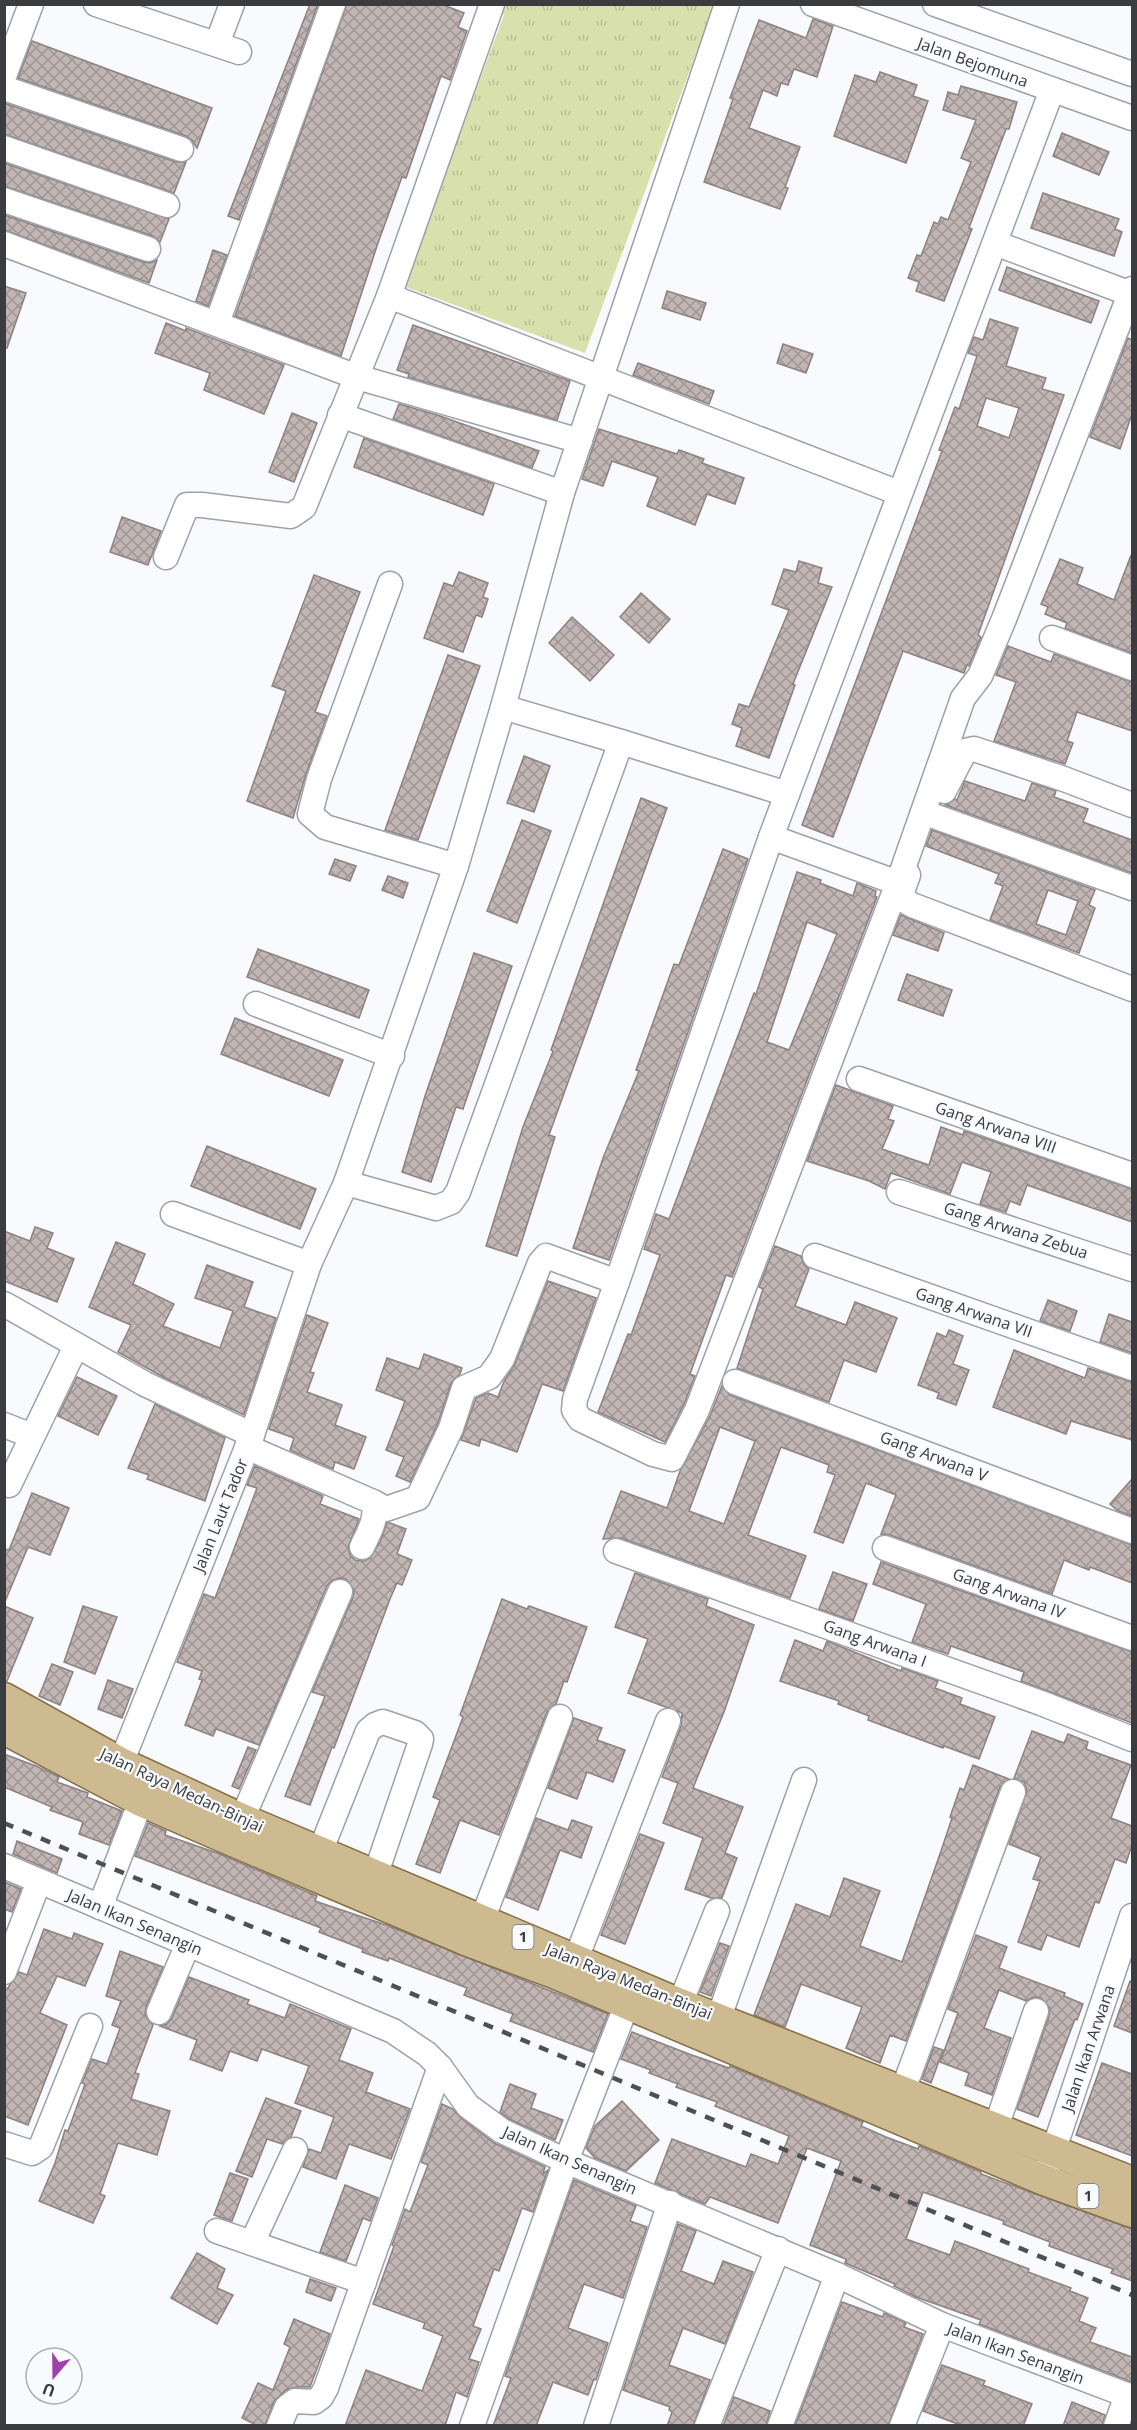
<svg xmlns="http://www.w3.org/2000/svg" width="1137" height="2430" viewBox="0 0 1137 2430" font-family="'Open Sans',sans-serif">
<defs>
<pattern id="park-tufts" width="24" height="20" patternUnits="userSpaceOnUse" patternTransform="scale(1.5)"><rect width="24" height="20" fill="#d8e1ab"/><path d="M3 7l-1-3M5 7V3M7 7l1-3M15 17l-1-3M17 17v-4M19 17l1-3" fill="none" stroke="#bac294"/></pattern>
<pattern id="building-cross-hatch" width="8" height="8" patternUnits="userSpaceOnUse" patternTransform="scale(1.5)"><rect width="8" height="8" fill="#c2b6b4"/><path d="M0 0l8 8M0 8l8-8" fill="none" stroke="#9f9594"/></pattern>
</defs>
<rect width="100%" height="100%" fill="#f8fafe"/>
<polygon fill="url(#park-tufts)" points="477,5 714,5 585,353 403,286 504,15"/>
<g fill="url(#building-cross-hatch)" stroke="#8d8280" stroke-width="1.5" fill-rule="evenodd">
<polygon points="310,4 318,4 239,220 228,216"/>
<polygon points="347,4 441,4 464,13 458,27 467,31 450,80 441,76 406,178 402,177 378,243 341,356 235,316"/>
<polygon points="813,19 833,26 817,77 794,69 788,85 781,83 777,96 763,90 749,128 800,147 785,187 788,188 780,209 704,182 733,99 730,98 759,20 806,38"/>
<polygon points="32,41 212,108 197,148 192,140 186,136 18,78"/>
<polygon points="880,72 917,85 913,96 928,101 906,163 834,136 855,75 876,82"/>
<polygon points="961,86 1017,102 1009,129 1006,129 969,228 972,229 944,301 916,291 919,282 908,278 917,255 921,256 934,222 938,224 941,217 948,220 971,162 961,158 976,120 943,110 948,92 958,95"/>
<polygon points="4,103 176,162 186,162 174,193 4,134"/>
<polygon points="1062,133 1109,152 1099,175 1053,156"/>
<polygon points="4,163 169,219 160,242 153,236 4,186"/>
<polygon points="1043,193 1119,219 1115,229 1122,232 1114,256 1031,228"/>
<polygon points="4,215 143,262 150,263 157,260 149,283 4,230"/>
<polygon points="213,250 227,255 208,306 196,301"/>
<polygon points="1007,267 1099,301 1091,323 999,290"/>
<polygon points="4,286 26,293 7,348 4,347"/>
<polygon points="667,291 706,303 700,320 662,308"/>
<path d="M990 319 1018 328 1006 366 1046 378 1042 389 1064 395 978 635 981 637 969 666 967 665 964 673 903 651 833 837 802 825 942 451 939 450 955 407 959 409 977 356 968 353 974 337 983 340ZM986 398 1019 408 1009 438 977 426Z"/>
<polygon points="166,323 186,331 186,328 284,365 264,414 204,390 210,373 155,353"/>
<polygon points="413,325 570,381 557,420 408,377 409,374 397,370"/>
<polygon points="1128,338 1132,340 1132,414 1120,449 1090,437"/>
<polygon points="783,344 813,354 806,373 777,363"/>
<polygon points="638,363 714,391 709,404 633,375"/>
<polygon points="399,404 440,416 539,451 532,468 393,419"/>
<polygon points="292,413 317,423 294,482 269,472"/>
<polygon points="599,429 677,454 679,450 704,459 702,463 744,478 735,504 707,494 695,525 647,506 658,477 612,461 603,486 582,479"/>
<polygon points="364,438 494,484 483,515 354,467"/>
<polygon points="122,517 161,531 148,565 110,552"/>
<polygon points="1131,555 1132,653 1065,628 1067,623 1045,614 1048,607 1041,604 1060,559 1083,568 1077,584 1114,600"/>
<polygon points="799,561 822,568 818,583 832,587 793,684 795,685 769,758 736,746 742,728 732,724 739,704 749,707 789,610 772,604 784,569 796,572"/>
<polygon points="459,572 488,583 483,597 488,599 482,617 476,615 463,652 424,638 444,583 453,586"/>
<polygon points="314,575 360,592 315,712 327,716 306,774 293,818 247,801 286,691 272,686"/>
<polygon points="641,593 670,619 649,643 620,617"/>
<polygon points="572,617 614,655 590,681 549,643"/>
<polygon points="1008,646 1051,662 1054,654 1132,682 1132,731 1077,712 1067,741 1073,743 1065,764 994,741 1016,682 996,675"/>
<polygon points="448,655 480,666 418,840 385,830"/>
<polygon points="524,756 550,766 534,812 507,803"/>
<polygon points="965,781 1025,801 1032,783 1056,791 1054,797 1088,809 1083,822 1132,840 1132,873 945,805 955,799 957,800"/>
<polygon points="641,798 667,808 549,1135 555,1137 517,1256 486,1246 523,1127 553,1051 551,1050"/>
<polygon points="522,820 551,831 517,923 487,911"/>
<path d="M932 830 1095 890 1089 905 1095 908 1079 953 990 920 1003 886 995 883 999 874 926 846ZM1048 890 1078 901 1066 935 1036 924Z"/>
<polygon points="723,849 748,859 609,1260 573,1248 603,1158 639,1071 636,1070 674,964 679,965"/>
<polygon points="335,859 356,866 350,881 329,874"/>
<path d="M797 872 821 880 820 883 853 896 857 883 876 891 875 896 877 897 732 1277 726 1275 690 1374 695 1376 684 1404 665 1442 598 1412 628 1334 631 1335 660 1255 644 1249 656 1214 669 1219 754 993 756 994ZM807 922 837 934 789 1050 767 1042Z"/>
<polygon points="388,876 408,883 403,898 382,890"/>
<polygon points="901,915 944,933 938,951 893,935"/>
<polygon points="258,949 369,990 359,1018 247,977"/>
<polygon points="474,953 512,966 463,1109 456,1107 431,1182 402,1172 425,1096"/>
<polygon points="907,974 952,990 943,1016 898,1000"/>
<polygon points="235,1018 343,1060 329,1096 221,1054"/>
<polygon points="836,1085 893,1106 888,1119 894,1121 882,1149 929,1165 941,1127 963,1135 964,1131 1132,1189 1132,1222 1027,1185 1020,1205 1010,1201 1006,1212 980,1204 991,1172 962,1162 950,1194 891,1173 885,1189 869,1181 807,1161"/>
<polygon points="207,1146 316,1189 300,1229 191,1186"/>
<polygon points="35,1227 53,1233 47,1248 74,1259 57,1302 4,1281 4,1231 30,1241"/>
<polygon points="116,1242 145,1254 133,1284 174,1304 163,1326 220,1348 233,1311 195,1298 207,1265 253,1282 244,1307 276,1318 244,1415 165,1378 118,1352 131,1325 89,1307"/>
<polygon points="775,1246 801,1256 804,1265 809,1269 795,1306 846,1325 855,1302 897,1318 876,1372 844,1360 829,1402 737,1368 763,1289 759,1287"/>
<polygon points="548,1281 596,1298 563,1391 542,1384 517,1452 481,1439 479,1446 461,1440 476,1398 488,1393 498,1397 504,1381 515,1364"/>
<polygon points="1048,1300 1077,1311 1070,1331 1040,1321"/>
<polygon points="1109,1314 1132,1322 1132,1353 1100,1342"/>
<polygon points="307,1315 328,1323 310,1372 314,1373 307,1392 342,1405 335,1425 366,1437 354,1469 335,1462 333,1469 290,1450 294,1438 269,1429"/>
<polygon points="949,1330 963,1336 953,1364 969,1370 956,1405 937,1398 939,1393 918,1385 937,1333 946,1337"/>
<polygon points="1014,1350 1085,1378 1088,1368 1132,1382 1132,1440 1071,1421 1066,1434 993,1407"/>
<polygon points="424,1354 462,1368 460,1374 451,1383 438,1423 410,1482 396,1476 404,1457 386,1450 405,1401 376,1390 387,1358 419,1369"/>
<polygon points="77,1377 117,1396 98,1435 58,1416"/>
<path d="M722 1386 730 1395 1132 1545V1583L1090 1567 1089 1570 1064 1560 1052 1594 890 1535 881 1534 896 1495 866 1483 843 1543 814 1532 835 1475 827 1472 829 1465 781 1447 748 1535 806 1556 790 1598 621 1538 603 1539 621 1491 667 1508 680 1471 710 1416ZM720 1427 755 1441 724 1524 689 1511Z"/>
<polygon points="155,1404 225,1438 205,1501 147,1479 149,1475 128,1468"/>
<polygon points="255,1466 323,1496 320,1504 359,1519 348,1547 350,1555 355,1560 364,1561 370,1558 380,1542 387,1523 390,1523 406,1529 397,1554 412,1560 402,1585 397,1583 390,1599 334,1748 332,1747 310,1805 285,1796 325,1696 312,1692 353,1597 354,1590 346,1579 338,1578 331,1581 327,1586 259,1745 216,1729 213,1736 185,1725 202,1680 199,1679 202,1671 177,1662 204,1594 215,1598 231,1557 257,1488 247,1485"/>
<polygon points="1132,1479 1132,1516 1118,1511 1110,1504"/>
<polygon points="32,1493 69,1508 50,1555 28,1547 4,1604 4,1549 9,1550"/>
<polygon points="881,1562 1132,1652 1132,1723 1021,1681 1024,1672 951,1646 948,1654 912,1642 926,1604 873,1584"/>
<polygon points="833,1572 867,1584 853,1621 819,1609"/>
<polygon points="635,1573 708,1599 706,1606 754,1625 724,1712 693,1788 743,1807 725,1853 737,1858 722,1898 711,1898 685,1889 703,1838 663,1823 678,1783 662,1777 681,1726 682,1713 628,1693 648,1639 615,1627"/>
<polygon points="502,1599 527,1609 529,1606 587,1627 567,1682 564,1681 556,1704 547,1712 499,1835 460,1820 440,1873 416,1864 440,1800 433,1797 463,1717 460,1715"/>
<polygon points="4,1606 33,1618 7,1681 4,1681"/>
<polygon points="83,1606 117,1617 95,1674 64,1662"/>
<polygon points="795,1640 823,1651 827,1641 901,1671 902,1668 938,1681 935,1688 962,1698 960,1704 995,1717 979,1759 944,1746 943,1748 868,1720 869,1716 838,1704 839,1701 780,1681"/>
<polygon points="52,1664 73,1672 60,1705 39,1696"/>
<polygon points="108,1680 133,1689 122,1718 98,1709"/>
<polygon points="574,1718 602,1728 597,1740 625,1750 613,1782 587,1772 577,1799 548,1788"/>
<polygon points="1032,1731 1064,1743 1068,1734 1088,1742 1086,1749 1131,1765 1111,1818 1132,1826 1132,1845 1126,1863 1115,1859 1099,1903 1095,1902 1079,1947 1047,1935 1041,1950 1018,1942 1040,1881 1033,1879 1041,1857 1009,1844 1027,1790 1024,1782 1014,1778"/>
<polygon points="248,1747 256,1750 239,1789 232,1786"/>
<polygon points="4,1754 36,1766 59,1777 57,1782 88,1793 87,1797 122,1811 109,1845 79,1834 83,1822 50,1810 52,1807 4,1787"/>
<polygon points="973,1765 1009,1779 1000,1787 906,2041 890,2035 880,2063 846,2048 862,2007 801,1984 785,2027 754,2015 796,1904 830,1917 844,1878 880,1891 860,1946 902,1962 941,1851 952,1818 950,1817 960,1788 964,1790"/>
<polygon points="536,1818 568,1830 572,1820 592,1827 581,1858 560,1850 538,1910 506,1897"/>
<polygon points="148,1823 166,1831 165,1835 220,1854 317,1896 315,1901 389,1926 608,2014 593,2052 510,2021 513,2014 464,1995 467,1988 389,1958 388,1961 362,1952 363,1949 319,1932 321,1928 135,1856"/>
<polygon points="640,1834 664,1843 625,1944 601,1935"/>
<polygon points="17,1841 62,1859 57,1873 13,1854"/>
<polygon points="4,1882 21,1889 12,1912 4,1909"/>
<polygon points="44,1929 72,1939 74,1933 103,1944 85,1986 57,1976 40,2013 67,2025 28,2125 4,2116 4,1993 19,1972 27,1975"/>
<polygon points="976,1935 1007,1947 999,1968 1065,1993 1064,1996 1083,2004 1077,2020 1075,2019 1038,2117 1017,2109 1049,2016 1050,2008 1041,1998 1033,1997 1026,2001 999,1990 984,2028 1011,2038 992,2095 965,2085 969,2073 940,2062 958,2013 948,2009"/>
<polygon points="720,1943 729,1946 711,1996 700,1992"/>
<polygon points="120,1951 163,1967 146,2007 145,2014 153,2025 135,2073 139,2074 131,2099 170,2111 157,2155 118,2143 100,2194 105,2196 93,2223 39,2201 55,2163 65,2130 68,2131 85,2084 82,2083 92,2059 107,2064 120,2028 112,2025 121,2001 106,1996"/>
<polygon points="189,1977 249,2000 247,2004 285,2018 290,2004 351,2029 339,2060 373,2073 366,2092 410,2109 391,2159 349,2144 336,2179 303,2167 309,2149 321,2153 334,2117 295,2103 309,2066 262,2049 257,2061 230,2051 222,2071 190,2059 197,2040 160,2026 167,2024 172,2018"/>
<polygon points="1130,1981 1132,1982 1132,2033 1114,2026"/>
<polygon points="632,2032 689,2054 729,2068 730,2066 863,2122 861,2126 886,2137 918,2149 919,2146 981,2172 981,2174 1132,2229 1132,2281 1111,2273 1113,2269 1049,2246 1050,2242 1003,2224 1004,2221 923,2192 906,2239 950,2255 955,2241 1029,2269 1028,2272 1071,2288 1070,2291 1088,2298 1079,2321 1096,2328 1090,2342 1132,2357 1132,2382 979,2324 981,2320 916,2297 894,2286 895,2284 845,2263 846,2259 810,2245 841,2161 807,2148 778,2223 710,2197 705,2204 655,2183 672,2139 746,2167 751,2154 778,2164 789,2136 715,2106 717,2102 676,2087 678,2084 649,2073 651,2070 621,2059"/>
<polygon points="934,2047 943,2050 931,2083 922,2079"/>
<polygon points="1102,2063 1132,2074 1132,2156 1076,2135"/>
<polygon points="510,2084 536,2094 531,2108 563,2120 555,2140 509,2119 500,2112"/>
<polygon points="266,2098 301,2111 291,2137 282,2144 267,2139 252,2177 236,2171"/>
<polygon points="622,2101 659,2140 626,2171 595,2158 586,2148 595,2126"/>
<polygon points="442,2104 453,2109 460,2117 494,2143 545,2167 543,2174 548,2170 533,2212 522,2208 499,2271 494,2269 473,2326 481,2329 469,2359 479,2362 467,2397 456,2392 445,2426 345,2426 366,2370 422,2391 443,2336 423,2328 425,2323 373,2304 394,2246 392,2245 405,2209 410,2212 428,2165 421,2162"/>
<polygon points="230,2173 248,2179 232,2221 214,2215"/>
<polygon points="574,2180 636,2206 630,2221 647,2227 623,2298 584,2284 568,2328 608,2343 596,2380 594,2379 588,2395 553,2382 536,2426 493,2426 511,2378 505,2376"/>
<polygon points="345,2185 378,2198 370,2221 363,2218 346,2261 320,2252"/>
<polygon points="678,2224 696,2231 681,2271 714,2284 723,2261 753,2272 725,2344 683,2328 669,2365 710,2380 693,2426 667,2426 672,2412 669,2410 670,2407 623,2390"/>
<polygon points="197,2253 225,2269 217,2288 233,2295 217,2324 171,2298"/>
<polygon points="310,2279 336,2288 331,2301 306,2292"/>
<polygon points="842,2302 883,2317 884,2313 906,2323 904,2327 923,2334 888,2426 795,2426"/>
<polygon points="294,2319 330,2334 310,2387 296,2387 286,2390 274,2401 265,2426 258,2426 242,2418 258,2383 273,2390 290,2347 284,2344"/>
<polygon points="942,2365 985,2381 983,2385 1032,2404 1023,2426 963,2426 923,2411"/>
<polygon points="734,2397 770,2411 766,2426 723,2426"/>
<polygon points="1072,2402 1105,2415 1102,2426 1063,2426"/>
</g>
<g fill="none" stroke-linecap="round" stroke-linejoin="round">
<g stroke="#9ca1aa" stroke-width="27">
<g id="minor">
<polyline points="96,4 239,52"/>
<polyline points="813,4 1132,118"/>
<polyline points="935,4 1132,74"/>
<polyline points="217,44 232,4"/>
<polyline points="4,76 31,4"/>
<polyline points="4,88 181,149"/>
<polyline points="1052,90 771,837 617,1282 575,1399 574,1410 580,1419 653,1454 672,1459 697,1410 898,883 963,698 980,676 1004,619 1132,289"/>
<polyline points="4,148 167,205"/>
<polyline points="4,200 148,249"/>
<polyline points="995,243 1131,294"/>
<polyline points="4,244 357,377 580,441"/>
<polyline points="389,296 899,493"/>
<polyline points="217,323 333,4"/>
<polyline points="340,415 562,493"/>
<polyline points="166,557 187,505 202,505 291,516 304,507 389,296 492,4"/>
<polyline points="390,584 319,779 310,814 325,827 456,866"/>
<polyline points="1052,638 1132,668"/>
<polyline points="621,742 787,794"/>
<polyline points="944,791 965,751 974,749 1064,779 1132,805"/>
<polyline points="931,815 1132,888"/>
<polyline points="771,837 898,883"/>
<polyline points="908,875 903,889 902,899 912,905 1132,989"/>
<polyline points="256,1004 392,1056"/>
<polyline points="859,1079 1132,1175"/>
<polyline points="346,1183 456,866 503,707 562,493 727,4"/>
<polyline points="899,1192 1132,1269"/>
<polyline points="173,1214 309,1264"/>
<polyline points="815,1256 1132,1368"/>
<polyline points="4,1304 145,1384 252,1435"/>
<polyline points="735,1382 1132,1531"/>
<polyline points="4,1425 32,1436"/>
<path d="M247 1447 373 1502C378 1518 369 1532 362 1547"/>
<polyline points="9,1485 76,1346"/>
<polyline points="373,1502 386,1509 418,1498 451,1428 464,1388 489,1377 502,1359 540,1263 546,1256 617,1282"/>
<polyline points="885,1548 1132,1638"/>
<polyline points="616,1551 1041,1703 1132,1739"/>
<polyline points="121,1763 252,1435 309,1264 346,1183 436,1208 451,1202 458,1192 621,742 503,707"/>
<polyline points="242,1819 340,1592"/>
<polyline points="320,1852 368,1731 375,1725 383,1722 415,1733 421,1739 420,1744 375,1876"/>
<polyline points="4,1866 393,2031 427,2054 440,2067 468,2106 502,2131 566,2161 837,2275 942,2325 1132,2397"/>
<polyline points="100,1907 141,1801"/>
<polyline points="482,1920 560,1717"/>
<polyline points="576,1959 668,1721"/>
<polyline points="4,1972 39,1881"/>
<polyline points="680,2004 717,1911"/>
<polyline points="159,2012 188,1944"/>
<polyline points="719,2017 804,1780"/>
<polyline points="903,2090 1013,1792"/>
<polyline points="996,2127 1036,2011"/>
<polyline points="4,2144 32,2153 41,2147 90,2026"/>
<polyline points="1048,2167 1132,1916"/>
<polyline points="217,2231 364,2282"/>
<polyline points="252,2243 295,2150"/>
<polyline points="279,2426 287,2407 295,2401 314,2402 321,2397 326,2388 440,2067"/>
<polyline points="472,2426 566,2161 627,2004"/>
<polyline points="596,2426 670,2203"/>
<polyline points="707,2426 778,2249"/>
<polyline points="780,2426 837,2275"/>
<polyline points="902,2426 942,2325"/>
<polyline points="1116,2426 1127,2395"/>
</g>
</g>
<g stroke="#857044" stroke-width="33">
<g id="major">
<polyline points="4,1698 121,1763 242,1819 680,2004 1132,2182"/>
<polyline points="4,1729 141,1801 221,1836 468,1941 554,1973 1044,2180 1132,2212"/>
</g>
</g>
<use href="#minor" stroke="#fff" stroke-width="24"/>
<use href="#major" stroke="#ceba90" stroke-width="30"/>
<polyline stroke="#4e5054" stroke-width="4.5" stroke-dasharray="10 10" stroke-linecap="butt" points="4,1823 1132,2295"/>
</g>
<g text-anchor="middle" stroke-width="4.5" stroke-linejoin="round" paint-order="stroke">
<g fill="#f8fafe" stroke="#737579" stroke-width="1.5">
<rect x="512.5" y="1925" width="21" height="24" rx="4.5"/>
<rect x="1077.5" y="2184" width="21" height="24" rx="4.5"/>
</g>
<g font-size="15" font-weight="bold" fill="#3a3c40">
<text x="523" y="1942">1</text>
<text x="1088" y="2201">1</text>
</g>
<g font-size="16" fill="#3a3c40" stroke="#f8fafe">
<text transform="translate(973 62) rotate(20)" y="6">Jalan Bejomuna</text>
<text transform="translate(996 1127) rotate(19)" y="6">Gang Arwana VIII</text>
<text transform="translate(1016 1230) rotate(18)" y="6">Gang Arwana Zebua</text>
<text transform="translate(974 1312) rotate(19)" y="6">Gang Arwana VII</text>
<text transform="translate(934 1456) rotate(21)" y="6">Gang Arwana V</text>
<text transform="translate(220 1515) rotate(-68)" y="6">Jalan Laut Tador</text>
<text transform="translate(1009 1593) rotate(20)" y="6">Gang Arwana IV</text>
<text transform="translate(875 1643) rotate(20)" y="6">Gang Arwana I</text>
<text transform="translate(182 1790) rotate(25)" y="6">Jalan Raya Medan-Binjai</text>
<text transform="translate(135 1922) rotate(23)" y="6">Jalan Ikan Senangin</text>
<text transform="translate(629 1981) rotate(22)" y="6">Jalan Raya Medan-Binjai</text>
<text transform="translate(1088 2048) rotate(-71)" y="6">Jalan Ikan Arwana</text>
<text transform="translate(570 2160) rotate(24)" y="6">Jalan Ikan Senangin</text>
<text transform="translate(1016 2353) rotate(21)" y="6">Jalan Ikan Senangin</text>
</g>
</g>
<rect width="1137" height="2430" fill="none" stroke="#3a3c40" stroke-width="12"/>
<g transform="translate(54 2376) rotate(200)"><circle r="28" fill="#f8fafe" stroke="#acaeb2" stroke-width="1.5"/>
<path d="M0-4.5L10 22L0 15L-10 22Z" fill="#9d42ad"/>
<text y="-9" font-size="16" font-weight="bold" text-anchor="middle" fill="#3a3c40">U</text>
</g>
</svg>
